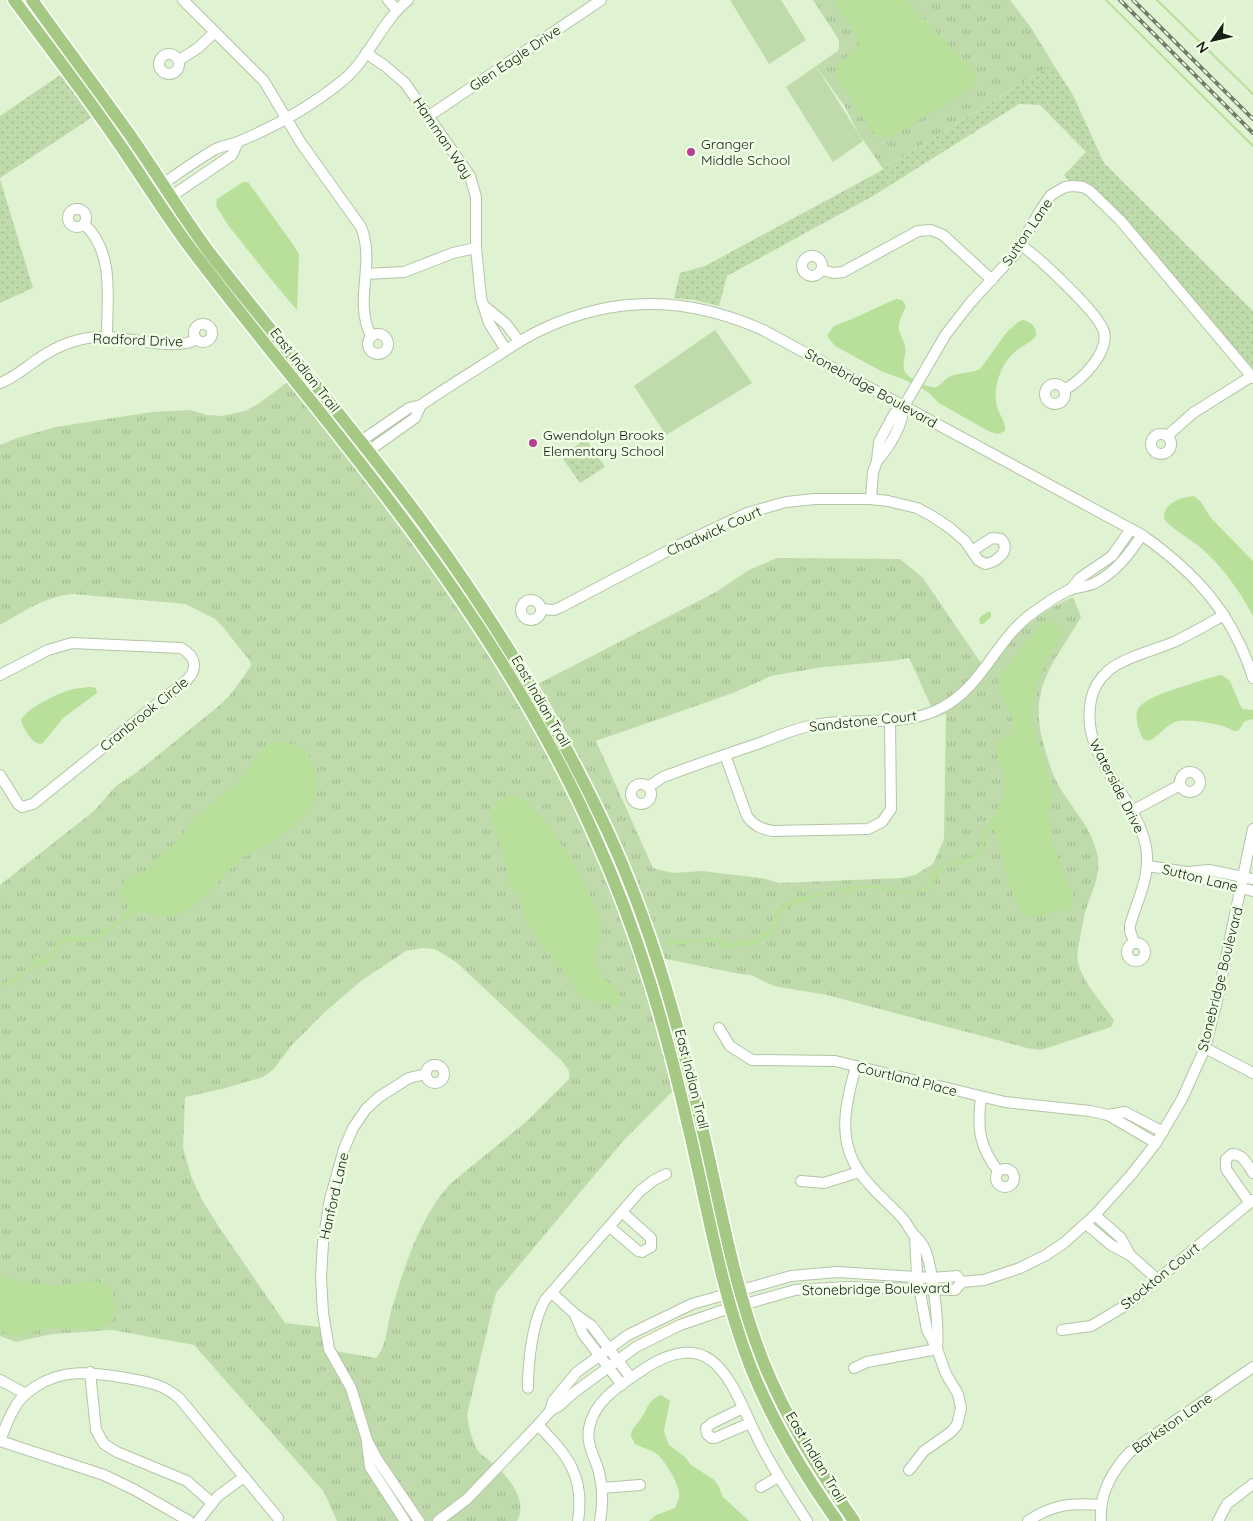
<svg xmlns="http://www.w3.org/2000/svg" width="1253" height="1521" viewBox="0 0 1253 1521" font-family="Quicksand,sans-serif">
<defs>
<pattern id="grass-tufts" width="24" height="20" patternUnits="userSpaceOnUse" patternTransform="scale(1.25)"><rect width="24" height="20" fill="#bfdbab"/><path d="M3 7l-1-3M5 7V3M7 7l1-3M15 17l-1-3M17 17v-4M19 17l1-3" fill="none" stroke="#a3bc92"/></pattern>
<pattern id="park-dots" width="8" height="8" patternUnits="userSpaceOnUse" patternTransform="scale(1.25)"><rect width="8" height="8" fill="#bfdbab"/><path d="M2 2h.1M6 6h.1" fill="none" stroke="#a3bc92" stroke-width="1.8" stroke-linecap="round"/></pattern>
</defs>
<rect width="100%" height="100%" fill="#dff2d2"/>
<g fill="url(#grass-tufts)" fill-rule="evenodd">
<polygon points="813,0 1010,0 1032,29 1053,64 883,169 859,134 845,107 816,66 839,50 839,40"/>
<path d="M289 381C416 540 541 706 617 897 641 959 657 1025 675 1089L623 1141 496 1293 467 1415C468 1424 473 1445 479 1452 482 1456 487 1458 491 1462 507 1475 529 1500 517 1521H337L324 1492 194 1345 112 1330 52 1334 16 1342 0 1336V885L94 811 116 786 136 773 220 705 230 695 251 666 250 661 222 626 215 619 186 604 73 594C43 597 25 611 0 625V445L17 438 56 427 152 412 190 410 207 415 222 416 245 411 258 404ZM423 948 435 949 456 962 562 1061C567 1068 571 1071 569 1079L527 1121 450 1184C420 1217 405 1265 392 1308 387 1324 387 1346 376 1358L335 1351 329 1328 285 1323 219 1227 202 1200 191 1176 183 1148 185 1097 222 1089 263 1077 273 1070 291 1046 325 1012 361 981 406 951Z"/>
<polygon points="371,462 410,512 487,623 574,771 631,898 675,1032 722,1239 707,1188 685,1090 581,798 368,464"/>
<path d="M777 558 900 559 923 578 987 672C1016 634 1029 617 1073 597L1081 617C1055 662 1028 686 1043 742 1047 758 1052 774 1060 788 1074 811 1094 831 1098 858 1100 875 1093 890 1087 906 1084 914 1083 923 1081 932 1080 942 1076 952 1078 962 1082 982 1103 1004 1114 1020L1111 1027 1041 1050 1027 1048 827 995 774 986 751 975 740 974 661 958 536 685 716 592 749 570ZM909 658 936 717 946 713 944 839 933 864 915 875 901 878 780 883 761 878 702 871 673 873 653 868 596 741 733 693 771 676 823 667 892 661Z"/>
<polygon points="755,1362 795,1438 849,1521 842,1521 791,1441 756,1367"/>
</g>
<g fill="url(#park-dots)">
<polygon points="1053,64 1073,95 1104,163 1253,311 1253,369 1128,222 1095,189 1070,182 1064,175 1086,152 1040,105 1019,104 873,196 727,276 719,306 695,300 674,298 680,273 705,266 875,174"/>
<polygon points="63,73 94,116 0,178 0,116"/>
<polygon points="0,179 33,288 0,303"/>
<polygon points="586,439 605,467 580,483 561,456"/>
</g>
<g fill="#bfdbab">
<polygon points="730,0 781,0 806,40 769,64"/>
<polygon points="816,66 863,141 833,162 786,87"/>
<polygon points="715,330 752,383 666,435 634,386"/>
</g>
<g fill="#b8e09a">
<polygon points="833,0 906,0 970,67 975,74 976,83 966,92 897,133 883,138 878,136 872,131 838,79 835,72 838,64 853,53 859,44 853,30"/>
<polygon points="243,182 248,182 292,243 299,254 297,310 275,284 228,225 216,206 217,199"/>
<path d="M896 299 902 300 906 306C903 314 897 322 899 331 901 336 904 341 905 346 907 354 901 364 905 372 909 378 929 389 936 387 942 385 945 378 951 376 961 372 972 374 981 368L1006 333 1018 322 1023 320C1031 322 1037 327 1036 336 1032 342 1023 345 1017 350 1002 362 994 383 996 402 997 412 1007 423 1005 431L998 434 990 432 939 403 929 393 923 389 903 379 883 372 835 346 827 336 834 326 852 319Z"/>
<path d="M1194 496 1201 502 1211 518 1253 561V616C1240 591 1222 566 1201 548 1189 538 1173 530 1164 519 1163 503 1181 497 1194 496Z"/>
<polygon points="987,612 991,612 991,617 983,624 980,624 979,618"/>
<path d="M1047 621C1054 621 1061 627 1063 634L1048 657 1041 671 1035 689 1032 714 1034 731 1054 793 1049 812 1051 840 1073 896 1072 907 1068 912 1058 910 1034 918C1008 917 1005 846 993 828L989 830 981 852 976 857 965 863 952 864 942 869 933 884 925 892 900 893 882 889 862 888 848 892 832 891 808 900 793 903 783 912 770 935 757 945 731 948 723 947 714 942H694L672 946 667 945 663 941 669 939 680 941 713 938 734 943 759 938 768 930 775 915 785 904 790 900C816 893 842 887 870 885 884 884 906 894 920 890 929 887 931 876 935 868L970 857 976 852 982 842 983 831 994 816 1004 795 1006 785 1005 776 995 750 1001 740 1013 733C1019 713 991 696 1001 674L1031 636Z"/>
<path d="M1222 675 1230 681 1241 707 1243 709 1253 710V719L1245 721 1238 731C1232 731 1229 728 1223 726 1212 723 1186 718 1175 722 1165 726 1159 736 1149 741L1143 739C1139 731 1134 718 1138 709 1145 695 1199 682 1216 676Z"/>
<path d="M90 687 96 688 97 693 63 718 43 743 40 744C31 742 24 729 21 721 24 710 56 694 67 691 74 688 82 688 90 687Z"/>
<path d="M273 742C295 743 307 744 314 767 322 797 312 810 289 829 284 833 278 839 271 843 262 849 250 851 241 859 222 875 208 899 186 911 175 917 164 917 153 915 150 914 145 912 142 912 130 914 110 932 99 938 89 943 76 941 65 941L58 948 49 965H38L14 982 0 987V984L6 982 27 970 36 956 46 960C53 955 54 943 63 938 72 934 85 939 95 936 99 934 103 929 108 927 118 922 124 916 128 904L119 892 125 879 128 877 143 873 155 860 176 843 194 819 239 781 265 746Z"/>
<path d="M515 795C543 804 597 897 601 927 603 939 590 957 596 968 602 980 617 985 621 1000L618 1005C611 1006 607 1002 601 1001 587 999 580 1002 575 985L538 940 523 912 522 898 510 886 500 840 493 826 489 813C495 802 504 798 515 795Z"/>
<path d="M0 1275C27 1283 44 1287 72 1285 79 1284 87 1280 94 1281 102 1282 109 1286 112 1293 114 1298 115 1304 115 1308 115 1340 70 1326 51 1328 30 1329 19 1344 0 1329Z"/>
<path d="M661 1395 670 1401 664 1430 666 1438 669 1445 685 1457 691 1465 713 1479 718 1485 723 1497 749 1521H649L656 1515 675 1508C677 1504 680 1498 679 1493 679 1484 664 1459 657 1454 650 1449 642 1448 635 1444L631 1436C632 1428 635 1427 639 1421 647 1412 647 1400 661 1395Z"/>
</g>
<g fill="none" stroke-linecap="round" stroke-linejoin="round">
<g stroke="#b8e09a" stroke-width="2">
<polyline points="1106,0 1253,146"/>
<polyline points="1157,0 1253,94"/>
</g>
<g stroke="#b3c5a7" stroke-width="12">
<g id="minor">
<path d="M183 0 264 81 301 143 361 227C376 264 353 300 371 336"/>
<polyline points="388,0 396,9"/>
<polyline points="366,53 385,66 405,83 470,176 476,197 476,248 481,298 489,323 506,350"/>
<circle cx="169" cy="64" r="10"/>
<polyline points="179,60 198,48 215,32"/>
<polyline points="429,116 601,0"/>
<path d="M151 192C172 178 193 162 214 150 222 145 232 145 240 141 276 126 310 107 341 82 369 60 380 23 408 0"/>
<polyline points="160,204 232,155 238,142"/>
<circle cx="77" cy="218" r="9"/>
<path d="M84 224C115 252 107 299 107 336"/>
<path d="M1021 245C1039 258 1099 313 1104 332 1109 353 1081 381 1064 390"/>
<circle cx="812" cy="266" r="10"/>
<polyline points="821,270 834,273 843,272 918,231 931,230 943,235 992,280"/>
<polyline points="366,274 404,272 453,253 476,248"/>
<polyline points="483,305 506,324 519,341"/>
<circle cx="203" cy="333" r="9"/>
<circle cx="378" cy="344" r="10"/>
<path d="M0 383C14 378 26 367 38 359 58 345 82 336 106 337 128 337 178 352 196 339"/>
<circle cx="1055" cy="394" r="10"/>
<circle cx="1161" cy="444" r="10"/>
<polyline points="1167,436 1193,413 1252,376"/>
<path d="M355 445 409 408 421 405C446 388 472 372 497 356 512 346 527 336 543 329 617 294 689 297 763 330L1142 535C1197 574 1233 614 1253 678"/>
<polyline points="357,459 415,418 421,405"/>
<path d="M877 461C890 446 902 426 904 406L946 334 971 302 1016 253 1040 211 1051 195 1065 187 1073 186 1083 187 1090 191 1120 220 1253 378"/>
<polyline points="871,499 873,472 877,461 879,442 894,414 904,406"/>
<polyline points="1070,590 1080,578 1112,556 1131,529"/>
<circle cx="531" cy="610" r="10"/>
<path d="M541 609 554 610 561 607 677 546 747 513 786 502 815 499H871L888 501 917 508 932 516 950 528 965 541 978 560 985 564C997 562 1012 550 1001 539L992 538 972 551"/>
<path d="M0 675 48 650 72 643 181 648C196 656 198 669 187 680L33 804 22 807 18 804 0 775"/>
<path d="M725 755 747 816C754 826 762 829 773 831L868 829 882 822 891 809 890 720"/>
<circle cx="1190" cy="782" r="10"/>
<circle cx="641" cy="794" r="10"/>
<path d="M648 787 663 777C695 765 727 754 760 743 777 736 795 729 813 725 856 716 904 729 943 707 983 686 997 637 1034 612 1045 604 1057 596 1069 590 1077 587 1086 587 1095 583 1116 572 1129 554 1142 535"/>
<polyline points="1132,811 1180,785"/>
<polyline points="1148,866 1187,872 1206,880 1253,891"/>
<polyline points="1188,872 1209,870 1253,879"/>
<path d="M1134 942 1130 931V925C1138 898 1151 876 1146 847 1136 795 1079 757 1091 700 1093 689 1099 679 1108 671 1122 658 1155 650 1174 642 1191 634 1208 624 1224 615"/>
<circle cx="1136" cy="952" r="9"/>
<polyline points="719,1028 730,1046 752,1060 835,1061 1005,1102 1090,1111 1108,1115 1156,1143"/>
<polyline points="1205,1048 1253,1073"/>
<circle cx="435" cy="1074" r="9"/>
<path d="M856 1066C844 1110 835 1147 869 1184 880 1197 893 1207 904 1220 908 1225 910 1231 914 1235 917 1238 920 1240 922 1244 933 1259 939 1329 937 1349"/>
<path d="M981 1097C977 1128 979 1146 998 1171"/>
<polyline points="1108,1115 1125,1112 1163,1132"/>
<circle cx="1005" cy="1178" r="9"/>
<polyline points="801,1181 824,1183 859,1172"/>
<path d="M1249 1202 1226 1169V1159L1232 1154C1243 1154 1247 1164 1253 1173"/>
<polyline points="1095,1215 1121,1238 1130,1255 1157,1279"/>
<polyline points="1086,1224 1111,1245 1130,1255"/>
<polyline points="610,1227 638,1251 642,1252 651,1247 651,1238 622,1212"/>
<polyline points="552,1293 575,1314 592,1326 631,1378"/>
<polyline points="575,1315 583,1334 622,1385"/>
<polyline points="1062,1330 1091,1326 1128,1304 1253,1200"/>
<polyline points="854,1368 867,1362 937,1349"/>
<polyline points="90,1372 96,1430 104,1444 117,1452 187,1481 212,1503"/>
<polyline points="0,1380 26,1394"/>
<path d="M528 1388C528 1363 532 1322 545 1300L640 1191 654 1180 666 1174"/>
<polyline points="743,1408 712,1423 706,1428 707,1434 712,1438 715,1438 750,1423"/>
<polyline points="550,1411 559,1406 572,1394 636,1347 680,1325 721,1311 795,1290 849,1287 955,1290 962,1282 984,1280 1020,1268 1046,1255 1064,1243 1095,1215 1131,1175 1156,1143 1182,1099 1205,1048 1216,1005 1253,829"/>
<path d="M538 1425C568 1456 585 1476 578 1521"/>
<path d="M0 1441C4 1430 8 1419 14 1409 18 1400 26 1393 35 1387 62 1369 89 1372 120 1377 143 1381 163 1383 180 1399L278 1518"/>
<polyline points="0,1441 104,1475 135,1490 189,1521"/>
<polyline points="367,1443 370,1467 405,1521"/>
<polyline points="909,1470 924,1451 951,1432 957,1425 961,1408 958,1394 946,1374 937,1349 927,1330 917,1276 915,1236"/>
<polyline points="761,1487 778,1477"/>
<polyline points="602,1488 640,1485"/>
<polyline points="198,1521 218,1496 244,1477"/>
<polyline points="419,1521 377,1459 367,1440 351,1388 329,1349 323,1313 321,1277 323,1243 330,1199 344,1149 353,1128 366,1109 379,1097 409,1078 426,1074"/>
<polyline points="438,1521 467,1499 538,1425 550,1411 553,1401 577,1372 628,1335 692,1304 791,1276 837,1272 932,1278 957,1276 962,1282"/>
<path d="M600 1521C603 1505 603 1488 599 1472 595 1457 586 1445 589 1428 594 1401 620 1385 641 1371 717 1319 732 1388 760 1443 774 1471 791 1496 807 1521"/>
<path d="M1028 1521C1053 1504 1071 1503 1101 1505"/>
<path d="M1101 1521C1099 1494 1112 1471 1130 1452L1253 1367"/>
<polyline points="1218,1521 1227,1504 1253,1484"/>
</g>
</g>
<g stroke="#fff" stroke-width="15">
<g id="major">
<path d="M14 0C49 47 85 94 118 142 145 181 169 221 198 258 262 342 331 423 394 507 472 610 543 719 595 837 638 931 666 1029 689 1130 708 1210 721 1291 751 1368 773 1423 803 1473 837 1521"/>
<path d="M32 0C64 45 98 90 130 135 157 174 181 214 209 252 279 342 354 429 422 521 493 618 556 721 607 830 653 929 681 1034 705 1140 722 1214 735 1290 763 1361 786 1419 819 1470 854 1521"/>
</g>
</g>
<use href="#minor" stroke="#fff" stroke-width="10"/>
<use href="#major" stroke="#a6c885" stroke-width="12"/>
<g stroke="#717d69" stroke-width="4">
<g id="rail">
<polyline points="1120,0 1253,133"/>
<polyline points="1133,0 1253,119"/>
</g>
</g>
<use href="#rail" stroke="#effee4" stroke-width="2" stroke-dasharray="5.5" stroke-linecap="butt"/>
</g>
<g fill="#b73e92" stroke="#effee4" stroke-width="2">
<circle cx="691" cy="152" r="5"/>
<circle cx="533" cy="443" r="5"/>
</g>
<g text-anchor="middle" stroke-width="5" stroke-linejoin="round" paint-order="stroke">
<g font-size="14" fill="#181e13" stroke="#effee4">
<text transform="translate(515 58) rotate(-34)" y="5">Glen Eagle Drive</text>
<text transform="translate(443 138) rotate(56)" y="5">Hamman Way</text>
<text transform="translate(1027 232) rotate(-56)" y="5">Sutton Lane</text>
<text transform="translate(138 340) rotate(2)" y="5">Radford Drive</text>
<text transform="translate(305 370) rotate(52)" y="5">East Indian Trail</text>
<text transform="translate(871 388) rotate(29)" y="5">Stonebridge Boulevard</text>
<text transform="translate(714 531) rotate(-24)" y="5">Chadwick Court</text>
<text transform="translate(541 701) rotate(60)" y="5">East Indian Trail</text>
<text transform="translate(144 714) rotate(-39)" y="5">Cranbrook Circle</text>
<text transform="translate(863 721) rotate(-6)" y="5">Sandstone Court</text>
<text transform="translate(1117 786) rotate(63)" y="5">Waterside Drive</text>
<text transform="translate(1200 878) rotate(14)" y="5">Sutton Lane</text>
<text transform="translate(1220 979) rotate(-76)" y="5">Stonebridge Boulevard</text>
<text transform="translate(692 1079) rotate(76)" y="5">East Indian Trail</text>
<text transform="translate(907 1079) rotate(14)" y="5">Courtland Place</text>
<text transform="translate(334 1196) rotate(-77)" y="5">Hanford Lane</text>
<text transform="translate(1160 1276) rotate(-39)" y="5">Stockton Court</text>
<text transform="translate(876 1289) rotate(-1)" y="5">Stonebridge Boulevard</text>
<text transform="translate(1172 1423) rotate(-35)" y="5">Barkston Lane</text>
<text transform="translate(816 1457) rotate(59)" y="5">East Indian Trail</text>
</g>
<g font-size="14" fill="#181e13" stroke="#effee4" text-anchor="start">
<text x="701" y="149">Granger<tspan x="701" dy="16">Middle School</tspan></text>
<text x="543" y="440">Gwendolyn Brooks<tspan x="543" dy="16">Elementary School</tspan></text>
</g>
</g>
<g transform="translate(1213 40) rotate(236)" stroke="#effee4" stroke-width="4" paint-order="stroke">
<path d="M0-4L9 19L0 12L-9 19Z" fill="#181e13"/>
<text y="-8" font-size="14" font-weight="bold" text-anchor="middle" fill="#181e13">N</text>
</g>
</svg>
